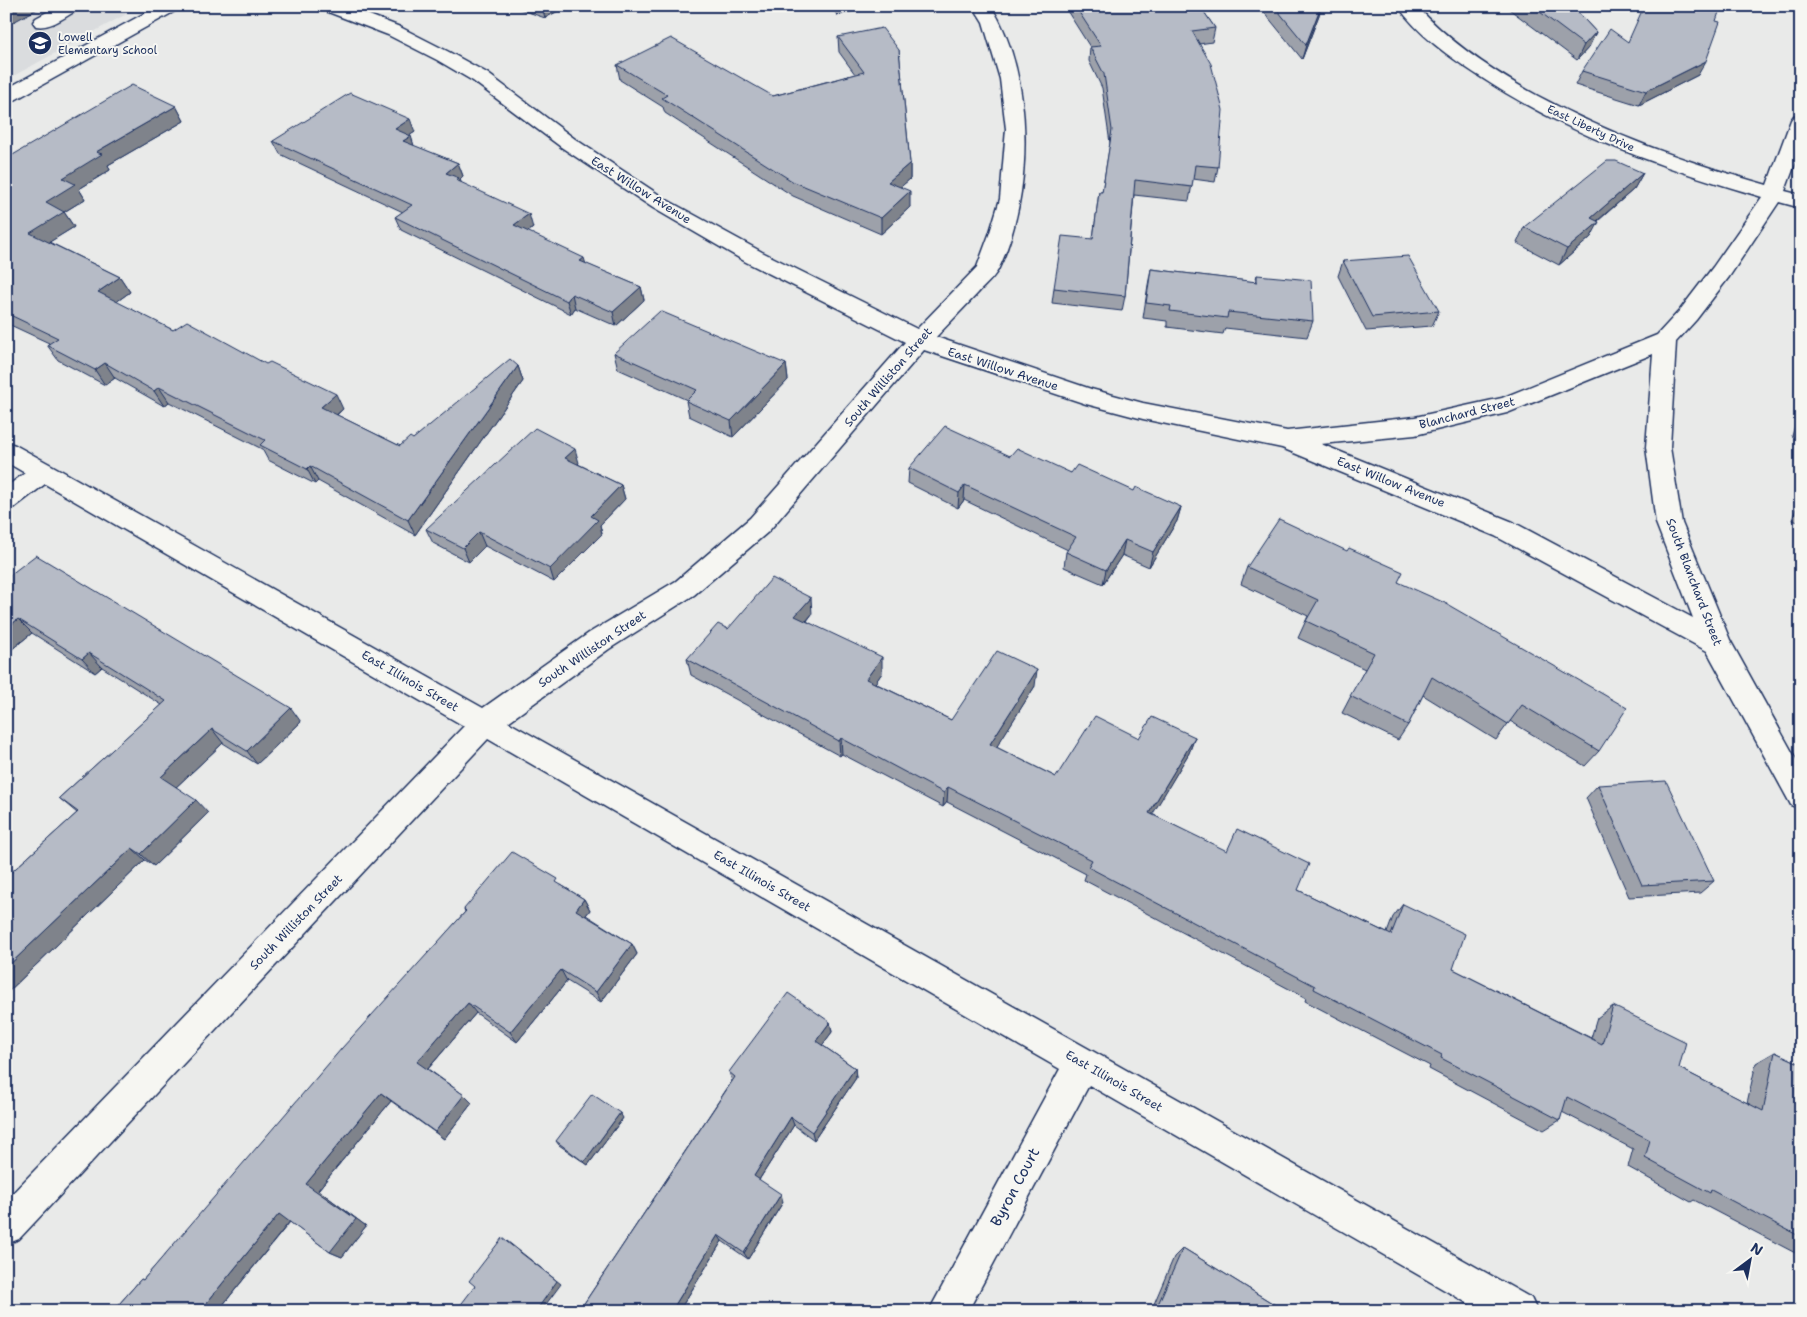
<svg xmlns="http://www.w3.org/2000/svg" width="1807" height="1317" viewBox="0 0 1807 1317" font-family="'Shantell Sans',sans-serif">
<rect width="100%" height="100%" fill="#e9eae9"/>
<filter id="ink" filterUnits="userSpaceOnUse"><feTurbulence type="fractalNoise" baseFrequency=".02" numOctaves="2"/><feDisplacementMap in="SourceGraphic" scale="10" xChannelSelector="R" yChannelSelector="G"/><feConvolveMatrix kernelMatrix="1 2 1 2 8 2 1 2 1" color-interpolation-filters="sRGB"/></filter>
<g filter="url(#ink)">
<polygon fill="#dadcde" points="6,6 141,6 6,80"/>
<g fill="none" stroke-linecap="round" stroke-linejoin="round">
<g stroke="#1b2f5e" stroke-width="3">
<g id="minor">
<path d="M58 6H80L77 10C65 17 50 29 36 26L33 22 36 18Z"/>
<polygon points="158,6 180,6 177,10 13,101 6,103 6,89"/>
<path d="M320 6H346L400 27 449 52 487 73 575 139 667 200 762 252 917 329 977 267 990 232 1000 199 1006 129 1000 79 983 22 973 6H991C1035 76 1034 197 998 270 993 279 984 286 978 293 964 308 950 322 936 337L1091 389 1143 403 1287 431 1415 417 1502 398 1657 335 1680 310 1713 267 1762 197C1660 167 1568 135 1479 76 1450 57 1418 35 1398 6H1417C1451 44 1494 72 1538 96 1615 137 1684 161 1767 185L1791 120 1794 116 1801 114V148L1785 191 1801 195V208L1779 202 1729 277 1696 320 1676 342 1670 447 1682 523 1730 640 1801 768V809L1791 805 1707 651 1495 536 1282 448 1143 419 1086 404 924 350 768 532 694 595 609 649 508 722 1531 1298 1537 1311H1481L1089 1085 968 1311H929L1060 1069 488 739 19 1239 6 1244V1200L464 726 45 484 15 507 6 509V487L25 473 6 462V442L15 445 53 466 483 708 589 633 676 581 750 518 905 342 746 262 653 208 561 147 473 81 437 60 388 35 323 10ZM1653 354 1646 447 1656 523 1693 618 1513 522 1321 444 1415 435 1507 413Z"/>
</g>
</g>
<use href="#minor" fill="#f6f6f2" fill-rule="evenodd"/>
</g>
<g fill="#9da1aa" stroke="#1b2f5e">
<polygon points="511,6 567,6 545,18"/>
<polygon points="830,6 877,6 837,15"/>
<polygon points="1064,6 1200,6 1215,28 1212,42 1199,44 1218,167 1215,182 1193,179 1189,201 1134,195 1125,296 1122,311 1052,303 1054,288 1093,239 1099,192 1102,192 1110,143 1102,88 1089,61 1090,47"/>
<polygon points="1259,6 1321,6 1319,15 1302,59"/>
<polygon points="1505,6 1572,6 1596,32 1589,47 1577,60"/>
<polygon points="1716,21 1698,75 1639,105 1575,85 1582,71 1628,42"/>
<polygon points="838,37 899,50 910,163 910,179 900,187 910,207 881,234 793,196 665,113 663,107 620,80 617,65 773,96 855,74 839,52"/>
<polygon points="176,106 184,121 108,165 110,170 79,189 85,199 64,212 74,227 49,242 120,277 130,292 116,302 173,330 343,409 337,415 400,446 413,439 518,366 523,381 415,535 318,481 315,484 268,460 262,449 169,402 164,406 115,378 105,385 58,360 47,345 49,343 6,323 6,159"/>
<polygon points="415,132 410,135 414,146 458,163 463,176 460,179 461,183 533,228 528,232 586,264 641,287 644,300 616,326 575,308 571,314 401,230 395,217 403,212 280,154 273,141"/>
<polygon points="1643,173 1634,189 1598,221 1591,237 1559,265 1517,243 1524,227"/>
<polygon points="1343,261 1439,311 1432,326 1366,331 1338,276"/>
<polygon points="1151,269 1255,282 1257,275 1313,321 1307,337 1225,328 1223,334 1167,327 1167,321 1143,318 1148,285"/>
<polygon points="614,353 786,364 788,380 733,437 689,416 686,401 687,400 618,369"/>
<polygon points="1801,404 1801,439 1792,436"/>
<polygon points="1010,456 1071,473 1181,507 1177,521 1149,567 1122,555 1103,584 1064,567 1066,552 1068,550 964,500 958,508 908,483 909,468"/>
<polygon points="579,463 578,464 621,485 625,499 600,525 602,534 554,582 485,546 469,562 433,543 426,529"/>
<polygon points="1801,494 1801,523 1792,520"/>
<polygon points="1247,567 1398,582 1599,751 1585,766 1510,721 1496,740 1423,695 1408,725 1398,740 1342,713 1365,669 1298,638 1308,616 1241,584"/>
<polygon points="6,578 301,722 257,764 223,743 176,787 208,813 154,866 145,860 6,994 6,877 77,813 59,798 162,705 102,667 95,673 32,633 6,654"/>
<polygon points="812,614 807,621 882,673 875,683 951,720 1035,686 996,747 1056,777 1139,738 1195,737 1189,753 1152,814 1298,890 1387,933 1393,917 1403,904 1453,969 1591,1038 1597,1018 1613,1006 1679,1068 1747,1103 1756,1063 1775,1052 1801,1064 1801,1256 1694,1200 1691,1202 1628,1167 1633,1149 1562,1112 1560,1120 1544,1130 1429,1069 1430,1066 1305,1001 1306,998 1084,880 1086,874 947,802 943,807 842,754 840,756 691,675 687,659 728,629"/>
<polygon points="1598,785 1714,881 1700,893 1629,897 1586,798"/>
<polygon points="561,885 584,899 590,910 586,915 632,944 637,954 601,1002 567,981 517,1042 476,1013 428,1069 464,1095 472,1103 444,1139 391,1101 318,1190 366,1226 342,1257 330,1252 290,1222 218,1311 113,1311 141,1279 143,1280 465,912 464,909"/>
<polygon points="830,1022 832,1032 822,1045 855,1068 856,1078 814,1140 794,1125 759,1180 783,1202 748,1259 722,1241 679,1311 579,1311 732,1081 729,1072"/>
<polygon points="623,1118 588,1165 559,1145 556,1141"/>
<polygon points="1183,1248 1285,1311 1151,1311 1174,1257"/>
</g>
<g fill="#7f838b" stroke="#1b2f5e">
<polygon points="6,6 43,6 6,26"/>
<polygon points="542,6 567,6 545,18"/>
<polygon points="837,6 877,6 837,15"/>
<polygon points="1321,6 1319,15 1302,59 1306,45"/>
<polygon points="1596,32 1589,47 1577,60 1584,45"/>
<polygon points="1706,61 1698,75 1639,105 1646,91"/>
<polygon points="176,106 184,121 108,165 110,170 79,189 85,199 64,212 74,227 40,248 30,233 46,202 63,178 96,152"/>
<polygon points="410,119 415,132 400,142 395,129"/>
<polygon points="411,136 415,149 403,141"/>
<polygon points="458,163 463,176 460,179 464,191 446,173"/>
<polygon points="910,163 910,179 888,198 888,182"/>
<polygon points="1643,173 1634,189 1583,233 1591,218"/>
<polygon points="910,191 910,207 881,234 881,218"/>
<polygon points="529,214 533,228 518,239 514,225"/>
<polygon points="1599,222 1591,237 1559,265 1567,249"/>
<polygon points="584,258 588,271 580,261"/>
<polygon points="120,277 130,292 108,308 98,292"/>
<polygon points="641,287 644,300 616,326 613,312"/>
<polygon points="572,294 575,308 571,314 567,301"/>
<polygon points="105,363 115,378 105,385 95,370"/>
<polygon points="786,364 788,380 733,437 731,421"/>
<polygon points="518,366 523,381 415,535 408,520"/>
<polygon points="159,387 169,402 164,406 154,391"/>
<polygon points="336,394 343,409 328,422 321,407"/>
<polygon points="575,449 579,463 569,472 565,458"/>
<polygon points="310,466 318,481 315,484 307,469"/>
<polygon points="621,485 625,499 600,525 602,534 554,582 550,569 591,516"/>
<polygon points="965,485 964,500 958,508 959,493"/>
<polygon points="1181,507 1177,521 1149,567 1153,552"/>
<polygon points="479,532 485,546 469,562 463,548"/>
<polygon points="1125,540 1122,555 1103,584 1106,570"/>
<polygon points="811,598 812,614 797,632 795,616"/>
<polygon points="18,619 32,633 6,654 6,629"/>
<polygon points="89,653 102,667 95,673 82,659"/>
<polygon points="882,657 882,673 867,695 866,679"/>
<polygon points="1037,670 1035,686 989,759 990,744"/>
<polygon points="291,708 301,722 257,764 247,751"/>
<polygon points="212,729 223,743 173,790 161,777"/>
<polygon points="1195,737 1189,753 1145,827 1149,813"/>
<polygon points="841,738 842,754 840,756 839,741"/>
<polygon points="948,787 947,802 943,807 944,793"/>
<polygon points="196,800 208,813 154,866 141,854"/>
<polygon points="132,848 145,860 6,994 6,968"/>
<polygon points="584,899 590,910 582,920 576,910"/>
<polygon points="632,944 637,954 601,1002 596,992"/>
<polygon points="561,970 567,981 517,1042 510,1032"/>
<polygon points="468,1003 476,1013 426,1071 417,1062"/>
<polygon points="830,1022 832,1032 818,1051 816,1041"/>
<polygon points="855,1068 856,1078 814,1140 812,1132"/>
<polygon points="381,1093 391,1101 318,1190 366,1226 342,1257 330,1252 306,1184"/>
<polygon points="464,1095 472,1103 444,1139 435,1132"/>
<polygon points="620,1113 623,1118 588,1165 584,1162"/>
<polygon points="791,1117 794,1125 757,1183 754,1176"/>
<polygon points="781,1194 783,1202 748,1259 744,1253"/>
<polygon points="279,1214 291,1220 218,1311 200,1311"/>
<polygon points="718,1235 722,1241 679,1311 673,1311 672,1310"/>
<polygon points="507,1241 561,1284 541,1311 536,1311"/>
</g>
<g fill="#b6bbc6" stroke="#1b2f5e">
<polygon points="1075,6 1200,6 1215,28 1192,31 1211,64 1223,110 1218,167 1195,165 1192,187 1135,180 1125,296 1054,288 1062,236 1093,239 1099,192 1102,192 1112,130 1104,74 1090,47 1101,46"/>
<polygon points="1274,6 1321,6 1306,45"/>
<polygon points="1532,6 1572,6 1596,32 1584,45"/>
<polygon points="1644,6 1721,6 1716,21 1720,22 1706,61 1646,91 1582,71 1610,29 1628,42"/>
<polygon points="882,28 899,50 910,163 888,182 910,191 881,218 792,181 662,98 667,95 617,65 671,38 773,96 864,72 838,37"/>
<polygon points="132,85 176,106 96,152 102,154 63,178 75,184 46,202 64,212 30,233 120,277 98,292 173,330 187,321 266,364 270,362 336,394 321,407 400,446 410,437 413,439 510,359 518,366 408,520 310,466 307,469 260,445 265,440 159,387 154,391 105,363 95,370 47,345 58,338 6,313 6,159"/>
<polygon points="350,93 410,119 395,129 411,136 403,141 458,163 446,173 459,178 456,180 529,214 514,225 584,258 580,261 641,287 613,312 572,294 567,301 395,217 412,205 273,141"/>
<polygon points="1607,161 1616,161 1643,173 1591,218 1599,222 1567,249 1524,227"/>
<polygon points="1408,256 1439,311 1372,317 1343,261"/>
<polygon points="1151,269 1257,282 1257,275 1311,280 1313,321 1228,312 1227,318 1170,311 1171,306 1146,303"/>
<polygon points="660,311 786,364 731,421 686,401 697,390 614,353"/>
<polygon points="945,426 1010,456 1017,448 1071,473 1077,465 1134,491 1136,487 1181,507 1153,552 1125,540 1106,570 1066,552 1076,537 965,485 959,493 909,468"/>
<polygon points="535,428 575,449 565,458 621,485 591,516 598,520 550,569 479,532 463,548 426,529"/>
<polygon points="1279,519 1347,551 1349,548 1403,572 1398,582 1445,603 1627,708 1599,751 1522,705 1508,724 1432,677 1408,725 1350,696 1374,653 1306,621 1318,600 1247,567"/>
<polygon points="36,555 291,708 247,751 212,729 161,777 196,800 141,854 132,848 6,968 6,877 78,812 59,798 166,701 89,653 82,659 18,619 6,629 6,578"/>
<polygon points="772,578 811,598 795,616 882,657 866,679 951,720 997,651 1037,670 990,744 1056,777 1095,716 1139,738 1152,717 1195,737 1149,813 1227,851 1237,829 1309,864 1298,890 1391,935 1403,904 1465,934 1453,969 1602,1044 1613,1006 1686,1042 1679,1068 1763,1111 1775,1052 1801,1064 1801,1237 1711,1190 1710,1193 1645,1158 1650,1140 1567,1097 1560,1120 1441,1058 1442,1055 1314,989 1315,986 1088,867 1092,860 948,787 944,793 841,738 839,741 687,659 718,624 728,629"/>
<polygon points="1666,781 1714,881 1642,885 1598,785"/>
<polygon points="512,852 558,879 556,882 584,899 576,910 632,944 596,992 561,970 510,1032 468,1003 417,1062 464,1095 435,1132 381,1093 306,1184 356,1219 330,1252 279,1214 200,1311 113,1311 141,1279 143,1280 342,1048 466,911 464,909"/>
<polygon points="788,993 830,1022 816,1041 855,1068 812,1132 791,1117 754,1176 781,1194 744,1253 718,1235 672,1310 674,1311 579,1311 735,1077 729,1072"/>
<polygon points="592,1094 620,1113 584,1162 556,1141"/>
<polygon points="502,1238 557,1281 536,1311 456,1311 475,1286 469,1281"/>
<polygon points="1183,1248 1285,1311 1155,1311"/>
</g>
</g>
<defs>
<g id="school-disc" transform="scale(1.25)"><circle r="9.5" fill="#1b2f5e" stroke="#f6f6f2"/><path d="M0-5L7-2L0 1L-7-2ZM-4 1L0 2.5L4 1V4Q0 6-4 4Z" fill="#fff"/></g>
</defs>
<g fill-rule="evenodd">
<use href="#school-disc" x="40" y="43"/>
</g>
<g text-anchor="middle" stroke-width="4" stroke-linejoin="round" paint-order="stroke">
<g font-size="11" fill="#1b2f5e" stroke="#f6f6f2" text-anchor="start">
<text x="58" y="41">Lowell<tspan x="58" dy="13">Elementary School</tspan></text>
</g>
<g font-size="11" fill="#1b2f5e" stroke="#f6f6f2">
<text transform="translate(1591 128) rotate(25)" y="4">East Liberty Drive</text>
</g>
<g font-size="12" fill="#1b2f5e" stroke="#f6f6f2">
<text transform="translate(641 190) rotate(32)" y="4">East Willow Avenue</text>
<text transform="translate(1003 369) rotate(18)" y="4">East Willow Avenue</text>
<text transform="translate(888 377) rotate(-49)" y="4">South Williston Street</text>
<text transform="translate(1467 413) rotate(-14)" y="4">Blanchard Street</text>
<text transform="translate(1391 482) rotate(22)" y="4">East Willow Avenue</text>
<text transform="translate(1694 582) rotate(69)" y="4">South Blanchard Street</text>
<text transform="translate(592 649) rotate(-34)" y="4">South Williston Street</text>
<text transform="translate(410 681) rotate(30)" y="4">East Illinois Street</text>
<text transform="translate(762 881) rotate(30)" y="4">East Illinois Street</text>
<text transform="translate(296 922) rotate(-46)" y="4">South Williston Street</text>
<text transform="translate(1114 1081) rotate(30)" y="4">East Illinois Street</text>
</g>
<g font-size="15" fill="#1b2f5e" stroke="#f6f6f2">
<text transform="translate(1015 1187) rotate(-62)" y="5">Byron Court</text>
</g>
</g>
<rect width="1807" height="1317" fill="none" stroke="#f6f6f2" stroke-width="25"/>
<rect x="12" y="12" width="1782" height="1292" fill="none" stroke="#1b2f5e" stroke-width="2" filter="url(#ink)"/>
<g transform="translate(1750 1260) rotate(32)" stroke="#f6f6f2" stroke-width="4" paint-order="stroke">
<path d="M0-4L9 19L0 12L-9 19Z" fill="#1b2f5e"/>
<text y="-8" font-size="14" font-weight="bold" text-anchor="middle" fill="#1b2f5e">N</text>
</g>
</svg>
